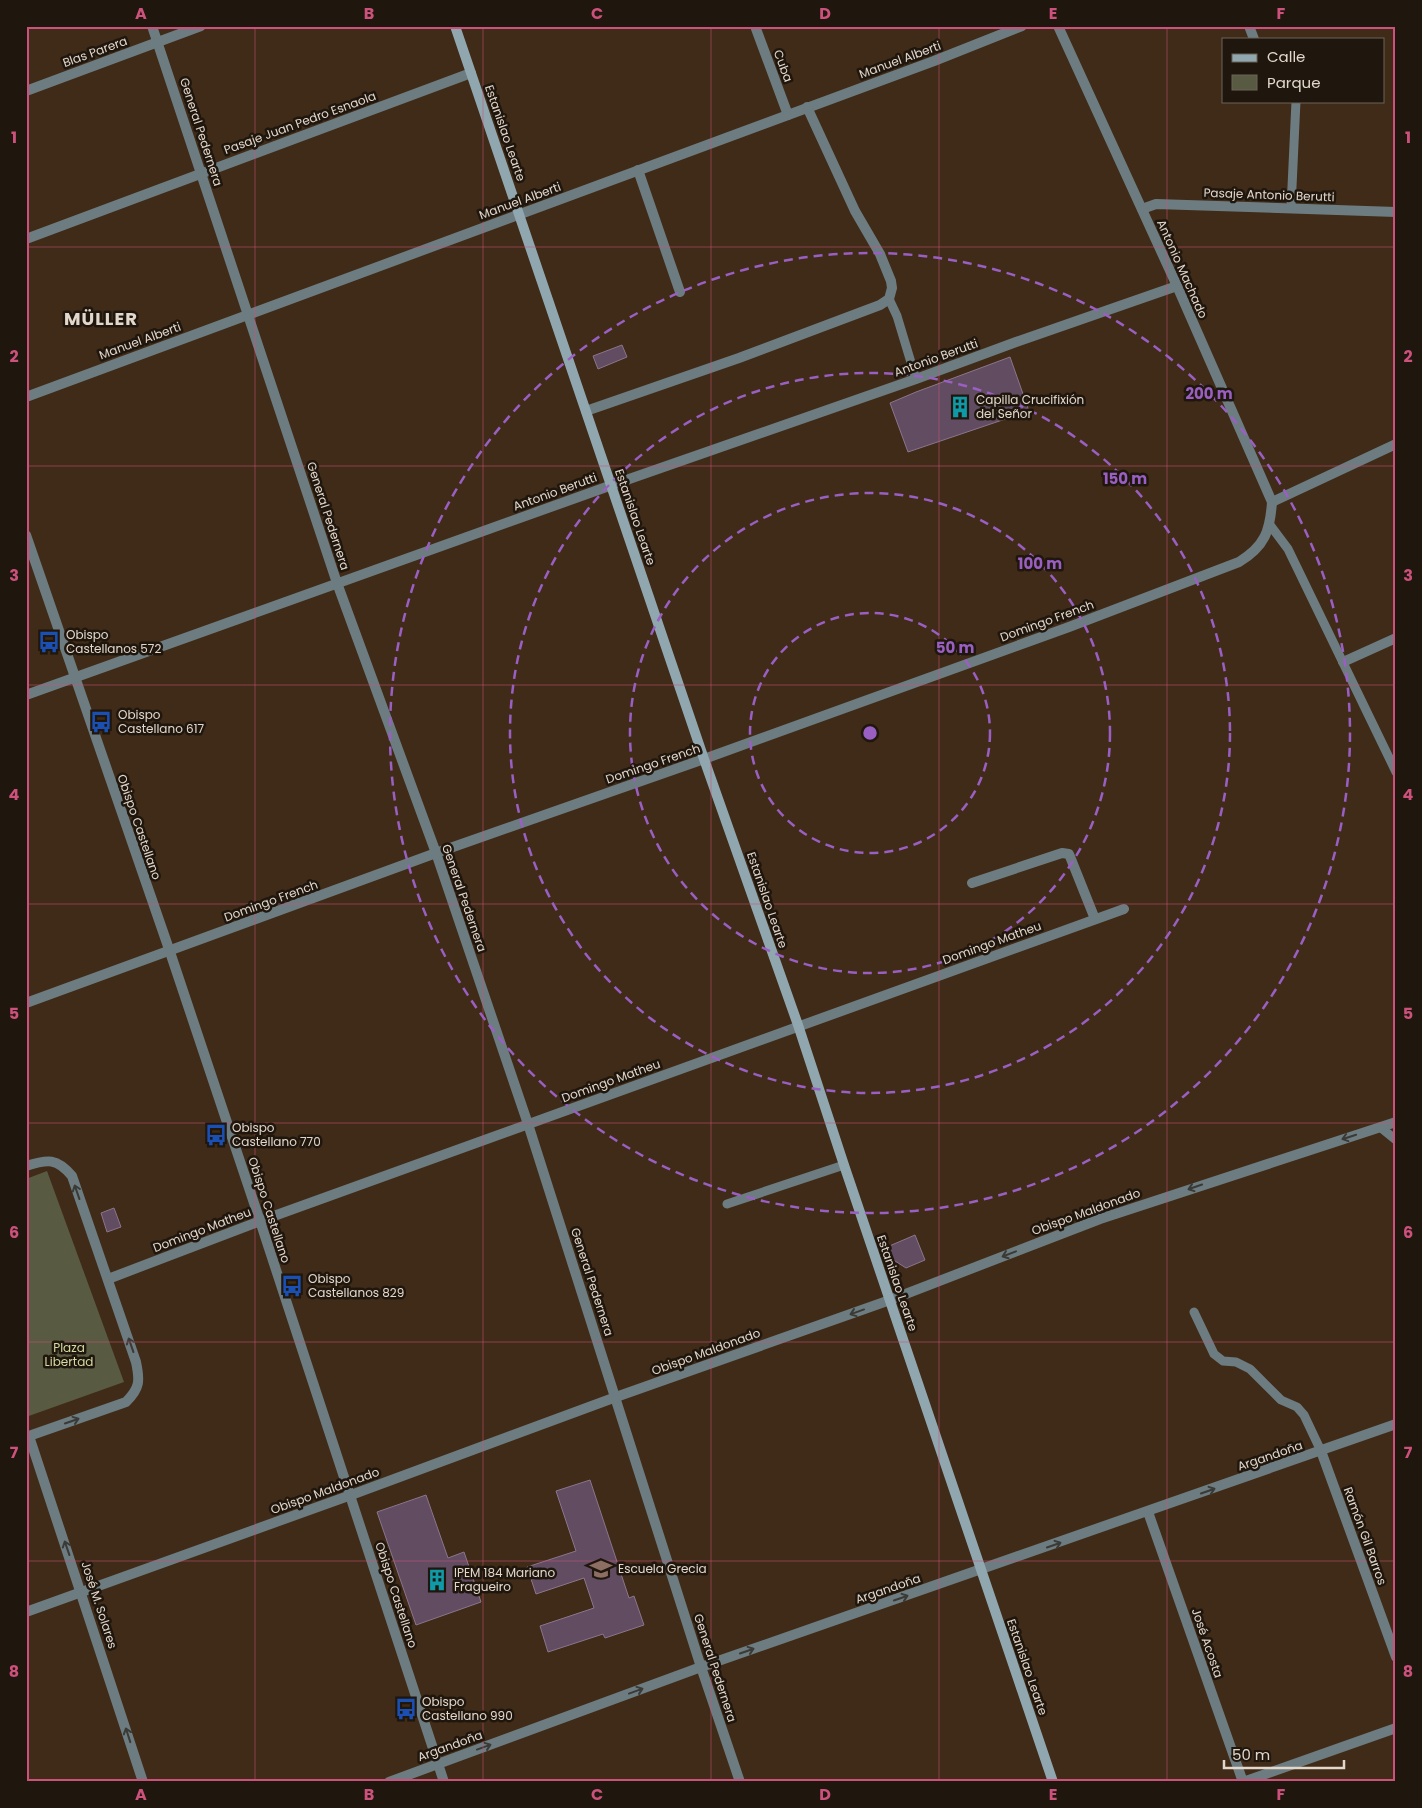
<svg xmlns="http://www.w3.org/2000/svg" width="1422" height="1808" viewBox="0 0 1422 1808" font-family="Poppins,sans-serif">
<rect width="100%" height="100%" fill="#3f2b17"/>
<polygon fill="#585b42" points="47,1171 124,1382 26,1417 26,1179"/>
<g fill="#614c61" stroke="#8c758c">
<polygon points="622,345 627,357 598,369 593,356"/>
<polygon points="1010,357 1029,411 908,452 890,403 916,392"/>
<polygon points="114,1208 121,1227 107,1232 101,1213"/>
<polygon points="915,1235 925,1260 906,1268 892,1259 887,1247"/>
<polygon points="590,1480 629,1598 634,1596 644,1625 605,1638 603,1634 548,1652 540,1626 594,1608 584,1578 536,1594 527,1567 576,1551 556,1491"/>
<polygon points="426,1495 448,1558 464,1552 481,1602 416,1625 377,1512"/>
</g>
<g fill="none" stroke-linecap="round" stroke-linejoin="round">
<g stroke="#6d7c81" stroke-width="9">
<polyline points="1291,208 1296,101"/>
<polyline points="889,299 897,316 916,379"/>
<polyline points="1270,525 1288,549 1396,772"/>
<polyline points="1380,1127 1396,1140"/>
<polyline points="727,1204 844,1165"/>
<polyline points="1194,1312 1214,1354 1223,1361 1236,1362 1250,1369 1281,1400 1297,1407 1304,1415 1321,1451"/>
</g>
<g stroke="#6d7c81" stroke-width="10">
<polyline points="152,26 337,583 436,853 528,1124 701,1667 740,1782"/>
<polyline points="755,26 788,115"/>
<polyline points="1249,26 1254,39"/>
<polyline points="26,91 201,26"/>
<polyline points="638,170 680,292"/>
<polyline points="1142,209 1156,204 1396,212"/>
<polyline points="26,239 471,73"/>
<polyline points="26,397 934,61 1022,26"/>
<polyline points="586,411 739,358 880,305 889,299 892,288 891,281 880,254 855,211 807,107"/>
<polyline points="1272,502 1396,444"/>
<polyline points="26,535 170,952 260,1221 444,1782"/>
<polyline points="1343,662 1396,638"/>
<polyline points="26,695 612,485 916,379 1016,342 1177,286"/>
<polyline points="972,883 1062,853 1069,854 1095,919"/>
<path d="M26 1003 436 853 704 759 1069 627 1239 562C1265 546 1270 531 1272 502L1177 286 1058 26"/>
<path d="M26 1166C48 1159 57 1158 72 1176L136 1362C140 1381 140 1388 126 1402L26 1437"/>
<polyline points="108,1279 260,1221 1124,909"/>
<polyline points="29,1436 143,1782"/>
<polyline points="1321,1451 1396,1657"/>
<polyline points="1148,1512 1243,1782"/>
<polyline points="26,1612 351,1495 616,1397 890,1300 1100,1219 1396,1122"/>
<polyline points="389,1782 701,1667 1396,1424"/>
<polyline points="1243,1782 1396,1728"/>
</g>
<polyline stroke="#90a7b0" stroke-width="10" points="455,26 704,759 798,1025 844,1165 1053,1782"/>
</g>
<defs><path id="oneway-shaft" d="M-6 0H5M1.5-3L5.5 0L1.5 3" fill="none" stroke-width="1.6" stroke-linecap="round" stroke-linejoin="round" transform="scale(1.25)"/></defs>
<g stroke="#3a3a36">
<use href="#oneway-shaft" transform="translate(1349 1137) rotate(162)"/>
<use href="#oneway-shaft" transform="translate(1195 1187) rotate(161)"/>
<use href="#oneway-shaft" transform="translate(77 1192) rotate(-109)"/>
<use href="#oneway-shaft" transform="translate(1009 1254) rotate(159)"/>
<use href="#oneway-shaft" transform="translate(857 1312) rotate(160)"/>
<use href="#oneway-shaft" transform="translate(131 1345) rotate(-109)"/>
<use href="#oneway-shaft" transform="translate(72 1421) rotate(-19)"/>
<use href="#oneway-shaft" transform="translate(1208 1491) rotate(-19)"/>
<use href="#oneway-shaft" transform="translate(1054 1545) rotate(-19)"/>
<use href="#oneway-shaft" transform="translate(67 1548) rotate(-109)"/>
<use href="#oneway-shaft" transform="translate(901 1598) rotate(-19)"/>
<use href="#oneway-shaft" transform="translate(747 1651) rotate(-19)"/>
<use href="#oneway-shaft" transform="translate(636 1691) rotate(-20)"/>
<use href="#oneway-shaft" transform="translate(128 1735) rotate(-108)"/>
<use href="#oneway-shaft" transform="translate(484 1747) rotate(-20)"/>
</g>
<path fill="none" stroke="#cc517d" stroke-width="1" stroke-opacity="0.55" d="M255 26V1782M483 26V1782M711 26V1782M939 26V1782M1167 26V1782M26 247H1396M26 466H1396M26 685H1396M26 904H1396M26 1123H1396M26 1342H1396M26 1561H1396"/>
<g fill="none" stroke="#9a5fc3" stroke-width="2.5" stroke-dasharray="9 6">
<circle cx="870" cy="733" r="120"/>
<circle cx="870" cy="733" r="240"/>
<circle cx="870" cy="733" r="360"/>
<circle cx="870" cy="733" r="480"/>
</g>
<defs>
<g id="building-bare" transform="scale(1.725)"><path d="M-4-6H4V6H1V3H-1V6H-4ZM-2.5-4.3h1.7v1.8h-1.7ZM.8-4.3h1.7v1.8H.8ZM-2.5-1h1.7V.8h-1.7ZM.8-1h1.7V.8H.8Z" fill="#0f9aa8" stroke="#1f160d" stroke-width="2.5" paint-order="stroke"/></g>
<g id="bus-bare" transform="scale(1.725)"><path d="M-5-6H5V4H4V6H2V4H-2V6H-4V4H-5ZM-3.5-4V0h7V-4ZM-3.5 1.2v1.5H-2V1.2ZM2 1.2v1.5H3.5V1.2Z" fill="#1a4fb4" stroke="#1f160d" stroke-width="2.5" paint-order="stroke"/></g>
<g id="school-bare" transform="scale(1.725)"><path d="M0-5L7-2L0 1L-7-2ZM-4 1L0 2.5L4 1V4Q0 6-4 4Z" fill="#8d6e63" stroke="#1f160d" stroke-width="2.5" paint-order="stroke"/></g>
</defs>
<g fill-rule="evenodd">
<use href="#building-bare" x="960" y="407"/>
<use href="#bus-bare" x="49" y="642"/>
<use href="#bus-bare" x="101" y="722"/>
<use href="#bus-bare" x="216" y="1135"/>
<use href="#bus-bare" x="292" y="1286"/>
<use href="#school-bare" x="601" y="1569"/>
<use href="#building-bare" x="437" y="1580"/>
<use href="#bus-bare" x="406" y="1709"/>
</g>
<g text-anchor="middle" stroke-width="5" stroke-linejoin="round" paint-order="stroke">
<g font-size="12" fill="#e3d7cb" stroke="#1f160d">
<text transform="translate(95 52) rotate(-20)" y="4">Blas Parera</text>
<text transform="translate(900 60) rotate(-20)" y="4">Manuel Alberti</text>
<text transform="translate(783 66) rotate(70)" y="4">Cuba</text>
<text transform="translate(300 123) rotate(-20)" y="4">Pasaje Juan Pedro Esnaola</text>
<text transform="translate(201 132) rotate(72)" y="4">General Pedernera</text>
<text transform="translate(505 133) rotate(71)" y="4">Estanislao Learte</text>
<text transform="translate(1269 195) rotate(2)" y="4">Pasaje Antonio Berutti</text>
<text transform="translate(520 201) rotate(-20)" y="4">Manuel Alberti</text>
<text transform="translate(1182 269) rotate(66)" y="4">Antonio Machado</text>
<text transform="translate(140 341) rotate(-20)" y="4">Manuel Alberti</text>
<text transform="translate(936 358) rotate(-20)" y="4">Antonio Berutti</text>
<text transform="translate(555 492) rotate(-20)" y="4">Antonio Berutti</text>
<text transform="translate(328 516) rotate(72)" y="4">General Pedernera</text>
<text transform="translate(635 517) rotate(71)" y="4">Estanislao Learte</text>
<text transform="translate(1047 621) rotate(-20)" y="4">Domingo French</text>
<text transform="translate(653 764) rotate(-19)" y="4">Domingo French</text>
<text transform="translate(139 827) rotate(71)" y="4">Obispo Castellano</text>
<text transform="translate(464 898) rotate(71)" y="4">General Pedernera</text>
<text transform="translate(767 900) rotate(71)" y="4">Estanislao Learte</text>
<text transform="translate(271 901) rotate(-20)" y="4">Domingo French</text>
<text transform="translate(992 943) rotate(-20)" y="4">Domingo Matheu</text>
<text transform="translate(611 1081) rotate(-20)" y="4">Domingo Matheu</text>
<text transform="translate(269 1210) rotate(72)" y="4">Obispo Castellano</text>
<text transform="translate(1086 1212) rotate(-20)" y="4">Obispo Maldonado</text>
<text transform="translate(202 1230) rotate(-21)" y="4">Domingo Matheu</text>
<text transform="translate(592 1282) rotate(72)" y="4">General Pedernera</text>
<text transform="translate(897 1283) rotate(71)" y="4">Estanislao Learte</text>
<text transform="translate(706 1352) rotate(-20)" y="4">Obispo Maldonado</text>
<text transform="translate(1270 1456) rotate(-19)" y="4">Argandoña</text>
<text transform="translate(325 1491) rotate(-20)" y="4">Obispo Maldonado</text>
<text transform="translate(1365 1536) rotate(70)" y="4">Ramón Gil Barros</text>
<text transform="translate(888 1589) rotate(-19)" y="4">Argandoña</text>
<text transform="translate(396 1595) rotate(72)" y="4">Obispo Castellano</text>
<text transform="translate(99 1605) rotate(72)" y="4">José M. Solares</text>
<text transform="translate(1207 1643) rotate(71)" y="4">José Acosta</text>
<text transform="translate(1027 1667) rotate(71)" y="4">Estanislao Learte</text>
<text transform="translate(715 1668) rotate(72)" y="4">General Pedernera</text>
<text transform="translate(450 1746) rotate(-20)" y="4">Argandoña</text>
</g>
<g font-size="12" fill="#e3d7cb" stroke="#1f160d" text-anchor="start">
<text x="976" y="404">Capilla Crucifixión<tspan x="976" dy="14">del Señor</tspan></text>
<text x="66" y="639">Obispo<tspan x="66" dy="14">Castellanos 572</tspan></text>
<text x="118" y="719">Obispo<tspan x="118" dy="14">Castellano 617</tspan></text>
<text x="232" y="1132">Obispo<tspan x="232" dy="14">Castellano 770</tspan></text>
<text x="308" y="1283">Obispo<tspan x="308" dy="14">Castellanos 829</tspan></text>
<text x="618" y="1573">Escuela Grecia</text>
<text x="454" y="1577">IPEM 184 Mariano<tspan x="454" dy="14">Fragueiro</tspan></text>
<text x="422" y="1706">Obispo<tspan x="422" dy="14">Castellano 990</tspan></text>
</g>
<g font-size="12" fill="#d3daa3" stroke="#1f160d">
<text x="69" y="1352">Plaza<tspan x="69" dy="14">Libertad</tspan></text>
</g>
<g font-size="18" font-weight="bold" letter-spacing="1" fill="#e3d7cb" stroke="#1f160d">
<text x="101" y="325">MÜLLER</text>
</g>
</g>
<circle cx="870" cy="733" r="8" fill="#9a5fc3" stroke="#1f160d" stroke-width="2.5"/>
<g font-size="15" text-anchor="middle" font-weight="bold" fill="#9a5fc3" stroke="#1f160d" stroke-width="5" stroke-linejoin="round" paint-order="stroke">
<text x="1209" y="399">200 m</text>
<text x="1125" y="484">150 m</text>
<text x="1040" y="569">100 m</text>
<text x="955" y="653">50 m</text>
</g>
<rect width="1422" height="1808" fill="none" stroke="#1f160d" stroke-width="55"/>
<rect x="1222" y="38" width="162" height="65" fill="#1f160d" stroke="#6d6359"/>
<rect x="1232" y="54" width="25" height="8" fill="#90a7b0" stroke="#6d6359"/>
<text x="1267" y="62" font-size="15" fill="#e3d7cb">Calle</text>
<rect x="1232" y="75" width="25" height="15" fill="#585b42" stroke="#6d6359"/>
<text x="1267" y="88" font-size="15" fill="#e3d7cb">Parque</text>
<path d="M1224 1760v8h120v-8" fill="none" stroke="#e3d7cb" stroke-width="2.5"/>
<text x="1232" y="1760" font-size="15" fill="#e3d7cb" stroke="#1f160d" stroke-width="4" paint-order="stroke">50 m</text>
<rect x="28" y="28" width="1366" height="1752" fill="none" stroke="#cc517d" stroke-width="2"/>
<g font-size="16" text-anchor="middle" font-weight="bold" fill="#cc517d">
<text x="141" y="19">A</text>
<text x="369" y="19">B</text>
<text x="597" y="19">C</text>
<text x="825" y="19">D</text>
<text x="1053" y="19">E</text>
<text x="1281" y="19">F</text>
<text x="14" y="143">1</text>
<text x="1408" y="143">1</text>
<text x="14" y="362">2</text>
<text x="1408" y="362">2</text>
<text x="14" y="581">3</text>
<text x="1408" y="581">3</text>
<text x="14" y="800">4</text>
<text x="1408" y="800">4</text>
<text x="14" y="1019">5</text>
<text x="1408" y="1019">5</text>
<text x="14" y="1238">6</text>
<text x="1408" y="1238">6</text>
<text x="14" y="1458">7</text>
<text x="1408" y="1458">7</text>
<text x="14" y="1677">8</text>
<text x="1408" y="1677">8</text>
<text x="141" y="1800">A</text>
<text x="369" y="1800">B</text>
<text x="597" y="1800">C</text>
<text x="825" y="1800">D</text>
<text x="1053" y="1800">E</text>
<text x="1281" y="1800">F</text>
</g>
</svg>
